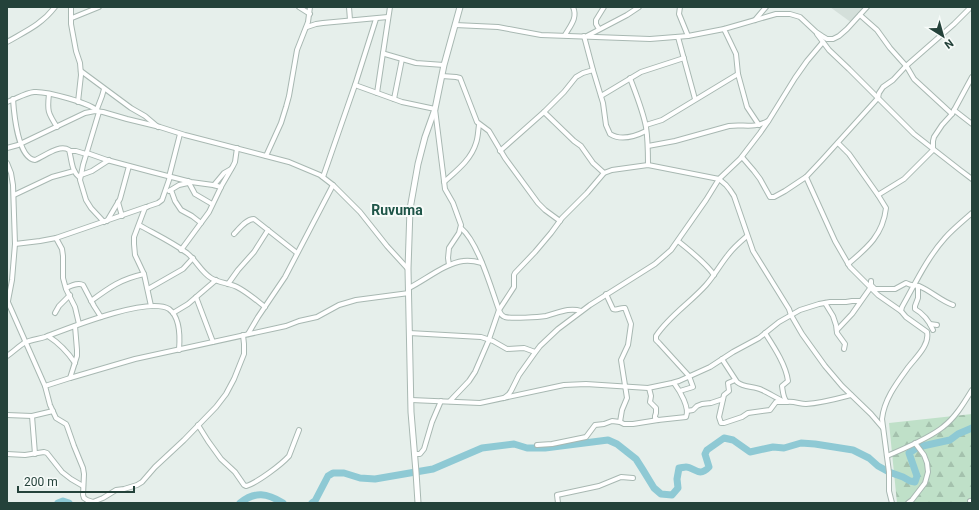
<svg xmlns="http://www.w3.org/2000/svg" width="979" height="510" viewBox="0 0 979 510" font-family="Roboto,sans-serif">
<defs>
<pattern id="forest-firs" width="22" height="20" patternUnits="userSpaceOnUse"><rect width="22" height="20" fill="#bfe0c8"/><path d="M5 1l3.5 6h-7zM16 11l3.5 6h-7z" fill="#a4c1ad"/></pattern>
</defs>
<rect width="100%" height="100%" fill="#e6efeb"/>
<polygon fill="#d4dfda" points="830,7 865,7 852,23"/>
<polygon fill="url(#forest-firs)" points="972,414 972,503 897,503 889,423"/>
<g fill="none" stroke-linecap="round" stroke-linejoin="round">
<g stroke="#8ec9d4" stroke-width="7">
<polyline points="58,503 63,501 69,503"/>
<path d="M240 503C255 491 267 493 283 503"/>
<path d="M312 503 315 501 328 476 333 473H344L360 478 375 479 433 469 482 448 514 444 527 448H545L608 440 617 444 636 459 643 470 654 488 661 494 672 495 678 488 677 479 679 468C681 468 684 467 686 467 694 467 699 478 709 467L705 454 707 450 724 438 733 440 750 452 773 447 784 448 801 443 815 444 853 450 869 458 878 466 889 472 903 477 910 481 915 482 917 476 909 453 918 447 950 440 958 434 972 428"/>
</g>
<g stroke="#a8b8b2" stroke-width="6">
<g id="minor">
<polyline points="71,7 71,24 76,51 80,63 81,75 78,102"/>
<polyline points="299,7 310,14"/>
<polyline points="349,7 350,20"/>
<polyline points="390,7 383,53 385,54 416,63 444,65"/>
<polyline points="680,7 679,14 688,36"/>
<polyline points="860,15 877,30 890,48 907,67 914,79 952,114"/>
<polyline points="72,18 99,7"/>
<polyline points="755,20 766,7"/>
<polyline points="455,25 498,27 541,35 650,39 688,36 724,29 776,14 790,14 800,17 816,32 822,36 827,39 833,39 839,36 847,29 867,7"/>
<polyline points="307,27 316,24 323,23 388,17"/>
<polyline points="599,29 596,24 596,20 604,7"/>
<polyline points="724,29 736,54 738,74 747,107 759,125"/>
<polyline points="817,34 829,50 849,69 914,134 960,170 972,179"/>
<path d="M565 35C570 26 578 18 573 7"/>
<path d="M584 36 593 70 603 103 606 125 610 134C621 141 636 136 646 131"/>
<polyline points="587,36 627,15 639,7"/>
<polyline points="678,37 695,99"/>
<path d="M7 42C26 31 41 25 55 7"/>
<polyline points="81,71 131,108 145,116 158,127"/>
<polyline points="442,76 456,77 460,78 477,122 489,131 505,158 538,203 545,210 560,221"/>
<path d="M630 78C636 94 643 111 646 127 648 140 648 153 648 165"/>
<polyline points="355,85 402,102 435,109 445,189 453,203 461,225 459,233 449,248 448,258 449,265"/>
<polyline points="377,93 383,53"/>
<path d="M49 94C47 111 48 113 57 127"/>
<polyline points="601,96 641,72 684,58"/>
<path d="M13 99C14 114 18 158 35 160 45 156 59 144 69 150 72 160 71 171 80 178"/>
<polyline points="394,99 402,59"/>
<path d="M7 102C16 99 25 93 34 92 46 91 91 103 99 112L83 165 80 180 86 200 91 208 104 222"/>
<polyline points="97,109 102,96 104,89"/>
<polyline points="954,110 972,124"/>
<polyline points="544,112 574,141 581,146 593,163 604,173"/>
<polyline points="646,125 662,120 738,74"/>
<path d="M838 143 849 154 878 195 886 208C883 235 867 248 848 264"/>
<path d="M648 146 675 141 729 126C744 124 753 129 768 121"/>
<polyline points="7,148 18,145 85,113 95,111 103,112 127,119 160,127 185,135 266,156 289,162 320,175 333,185 360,212 387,246 408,269"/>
<polyline points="70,151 76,151 86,154"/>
<polyline points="500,151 544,112 564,92 576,77 583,73 593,70"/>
<polyline points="87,153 107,160 152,172 191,182 213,185 221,187"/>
<polyline points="266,156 281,123 286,107 289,96 297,50 308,22 310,7"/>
<polyline points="742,157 754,171 760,179 770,197 774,197 785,191 806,177 822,160 878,98 879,93 883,87 893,80 906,66 954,24 971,7"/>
<polyline points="7,163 11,173 13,185 15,244 12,280 8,301"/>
<polyline points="81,175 92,171 109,160"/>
<polyline points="169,177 180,134"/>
<polyline points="323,177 355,85 376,19"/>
<polyline points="806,177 835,241 850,267 878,295 901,311"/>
<polyline points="188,181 195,194 212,204"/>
<path d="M444 182C456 171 471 160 476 143 478 138 478 131 479 125"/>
<polyline points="214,185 224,173 231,169"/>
<polyline points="171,190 175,201 181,210 192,216 201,223"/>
<polyline points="169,191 179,185 188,183"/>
<polyline points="14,195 52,177 74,171"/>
<polyline points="878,195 904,179 933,150 933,141 934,137 942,125 952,114 972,77"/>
<polyline points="118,202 122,216"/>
<polyline points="107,221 120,199 129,166"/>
<path d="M139 225C155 234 172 242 187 253 196 260 201 272 211 278 219 283 229 283 237 287 247 292 256 300 265 307"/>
<path d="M461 228C478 242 491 288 499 310 500 313 502 316 505 317 512 319 539 317 546 316 558 313 569 307 581 311"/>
<path d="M234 234C239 229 246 219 254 219L297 253"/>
<polyline points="56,238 62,249 63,256 63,278 66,289 75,307 79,324"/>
<path d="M678 241C690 251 705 262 714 275"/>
<polyline points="15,244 40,241 56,238 146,207"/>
<polyline points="181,250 209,212 222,185 233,166 235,162 237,148"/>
<path d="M871 281V285L875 289H895L906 283C911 286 914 285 919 286 931 291 941 301 953 305"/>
<polyline points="228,284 238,270 254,252 268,230"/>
<path d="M918 286V298L915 306V309C924 314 929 321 933 330"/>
<path d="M66 288C71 286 78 282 83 285L94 306 101 317"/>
<path d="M409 288C425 280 446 263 463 261 469 260 475 261 482 263"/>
<polyline points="148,289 183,269 193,258"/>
<path d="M606 294 613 309C617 311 621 307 625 308L631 324 628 345 621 360 627 398 622 410 620 422"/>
<polyline points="196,297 213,342"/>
<polyline points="7,300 45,386 50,405 56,418 66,424 67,426 74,446 83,468 84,474 83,495 84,498 87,500 93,502 103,498 116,490 124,489 137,485 142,482 155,467 184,440 216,407 226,394 234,379 244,354 244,344 243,335"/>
<path d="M91 301C110 287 121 279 144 274"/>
<polyline points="825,303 833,316 836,325 837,333 845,344 844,349"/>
<polyline points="151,306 144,274 135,255 134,244 134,237 143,213 145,208 149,206 158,203 162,200 170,177"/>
<polyline points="55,313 59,306 70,295"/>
<polyline points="173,313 188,304 216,280"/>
<polyline points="930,324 937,325"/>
<polyline points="837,330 852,314 871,287"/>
<polyline points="409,333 481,337 493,341 507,349 524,348 535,352"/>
<path d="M765 333C774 347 786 365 788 381L782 386C783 392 783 398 787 402 794 401 800 404 806 404 822 403 836 399 851 395"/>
<polyline points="248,334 258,317 285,277 333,185"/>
<path d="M48 336C59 343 67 351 75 363"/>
<path d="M7 356C13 352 18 347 24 343 30 340 39 339 45 337 69 328 148 296 169 309 180 317 180 338 179 350"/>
<path d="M722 359 737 382C744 388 754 386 762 390 769 393 776 398 783 401"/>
<polyline points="70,378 77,356 77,350 75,326"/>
<polyline points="735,380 728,383 729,391 724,395 719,417 721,423 724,423 742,417 748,413 770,410 776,402 787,402"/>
<polyline points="45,386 70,378 135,359 286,326 299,321 317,317 339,305 356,300 409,293"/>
<polyline points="649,388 651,396 650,402 656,408 656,413 655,416 655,418 658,420"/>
<path d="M680 391 693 387 689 376 659 343 656 340V336C669 316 690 303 706 285 714 276 720 265 728 255 733 248 740 242 747 236"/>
<polyline points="504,398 509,394 511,391 519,375 534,354 540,346 558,329 590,305 655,264 671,250 706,200 719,179 740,159 760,133 769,120 795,78 807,61 823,42"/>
<polyline points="411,400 480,403 564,385 586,384 648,388 672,383 679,381 710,367 733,352 759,338 779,322 800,310 819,304 830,302 846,302 852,301 860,301"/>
<polyline points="450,401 469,381 475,372 488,342 499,310 514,287 514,275 515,273 535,252 551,233 562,218 587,193 604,173 612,170 648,165 719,179 726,185 730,190 734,196 753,251 789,309 791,315 802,334 825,366 842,386 871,414 883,428"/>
<polyline points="687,411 693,410 697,406 702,404 711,403 723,399"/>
<polyline points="7,415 32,416 53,411"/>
<polyline points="32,416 35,454"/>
<path d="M198 425 208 441 221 459 235 472 244 485 246 486C257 483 282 464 289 456L299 430"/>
<path d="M537 445 552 444 586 437 595 425 604 424 612 421 620 422 624 424H633L658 420 686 417C690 408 680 391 674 383"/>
<polyline points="7,454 25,455 44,452 47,453 62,472 71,479 83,486"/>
<polyline points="415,454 420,454 424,449 432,422 441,401"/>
<path d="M887 456C905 448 928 439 943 427 955 418 964 403 972 390"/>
<polyline points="970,501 971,503"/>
<polyline points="558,503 557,495 599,486 621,477 633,478"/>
<path d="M892 503 889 491V472L882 419C884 400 896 384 907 369 914 359 930 346 927 332L906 317 901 311 902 307C915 284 927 258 945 238 953 229 963 221 972 213"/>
<polyline points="908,503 912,500 925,483 928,472 927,463 924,455 915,443"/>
</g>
</g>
<g stroke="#a8b8b2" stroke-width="7">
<polyline id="tertiary" points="418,503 416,472 411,412 408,269 410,209 418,164 425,137 435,109 444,65 460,7"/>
</g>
<use href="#minor" stroke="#fff" stroke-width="4"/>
<use href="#tertiary" stroke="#fff" stroke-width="5"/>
</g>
<g text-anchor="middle" stroke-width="4" stroke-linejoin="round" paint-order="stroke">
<g font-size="14" font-weight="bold" fill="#1f5548" stroke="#f7fbf9">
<text x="397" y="215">Ruvuma</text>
</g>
</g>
<rect width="979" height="510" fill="none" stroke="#24423a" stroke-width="16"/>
<g transform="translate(943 36) rotate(143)" stroke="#f7fbf9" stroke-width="3" paint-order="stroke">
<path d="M0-3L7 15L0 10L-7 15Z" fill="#24423a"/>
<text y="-6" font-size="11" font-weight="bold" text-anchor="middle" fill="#24423a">N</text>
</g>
<path d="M18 486v6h116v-6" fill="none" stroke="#24423a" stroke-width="2"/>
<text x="24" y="486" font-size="12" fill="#24423a" stroke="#f7fbf9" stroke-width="3" paint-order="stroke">200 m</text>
</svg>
